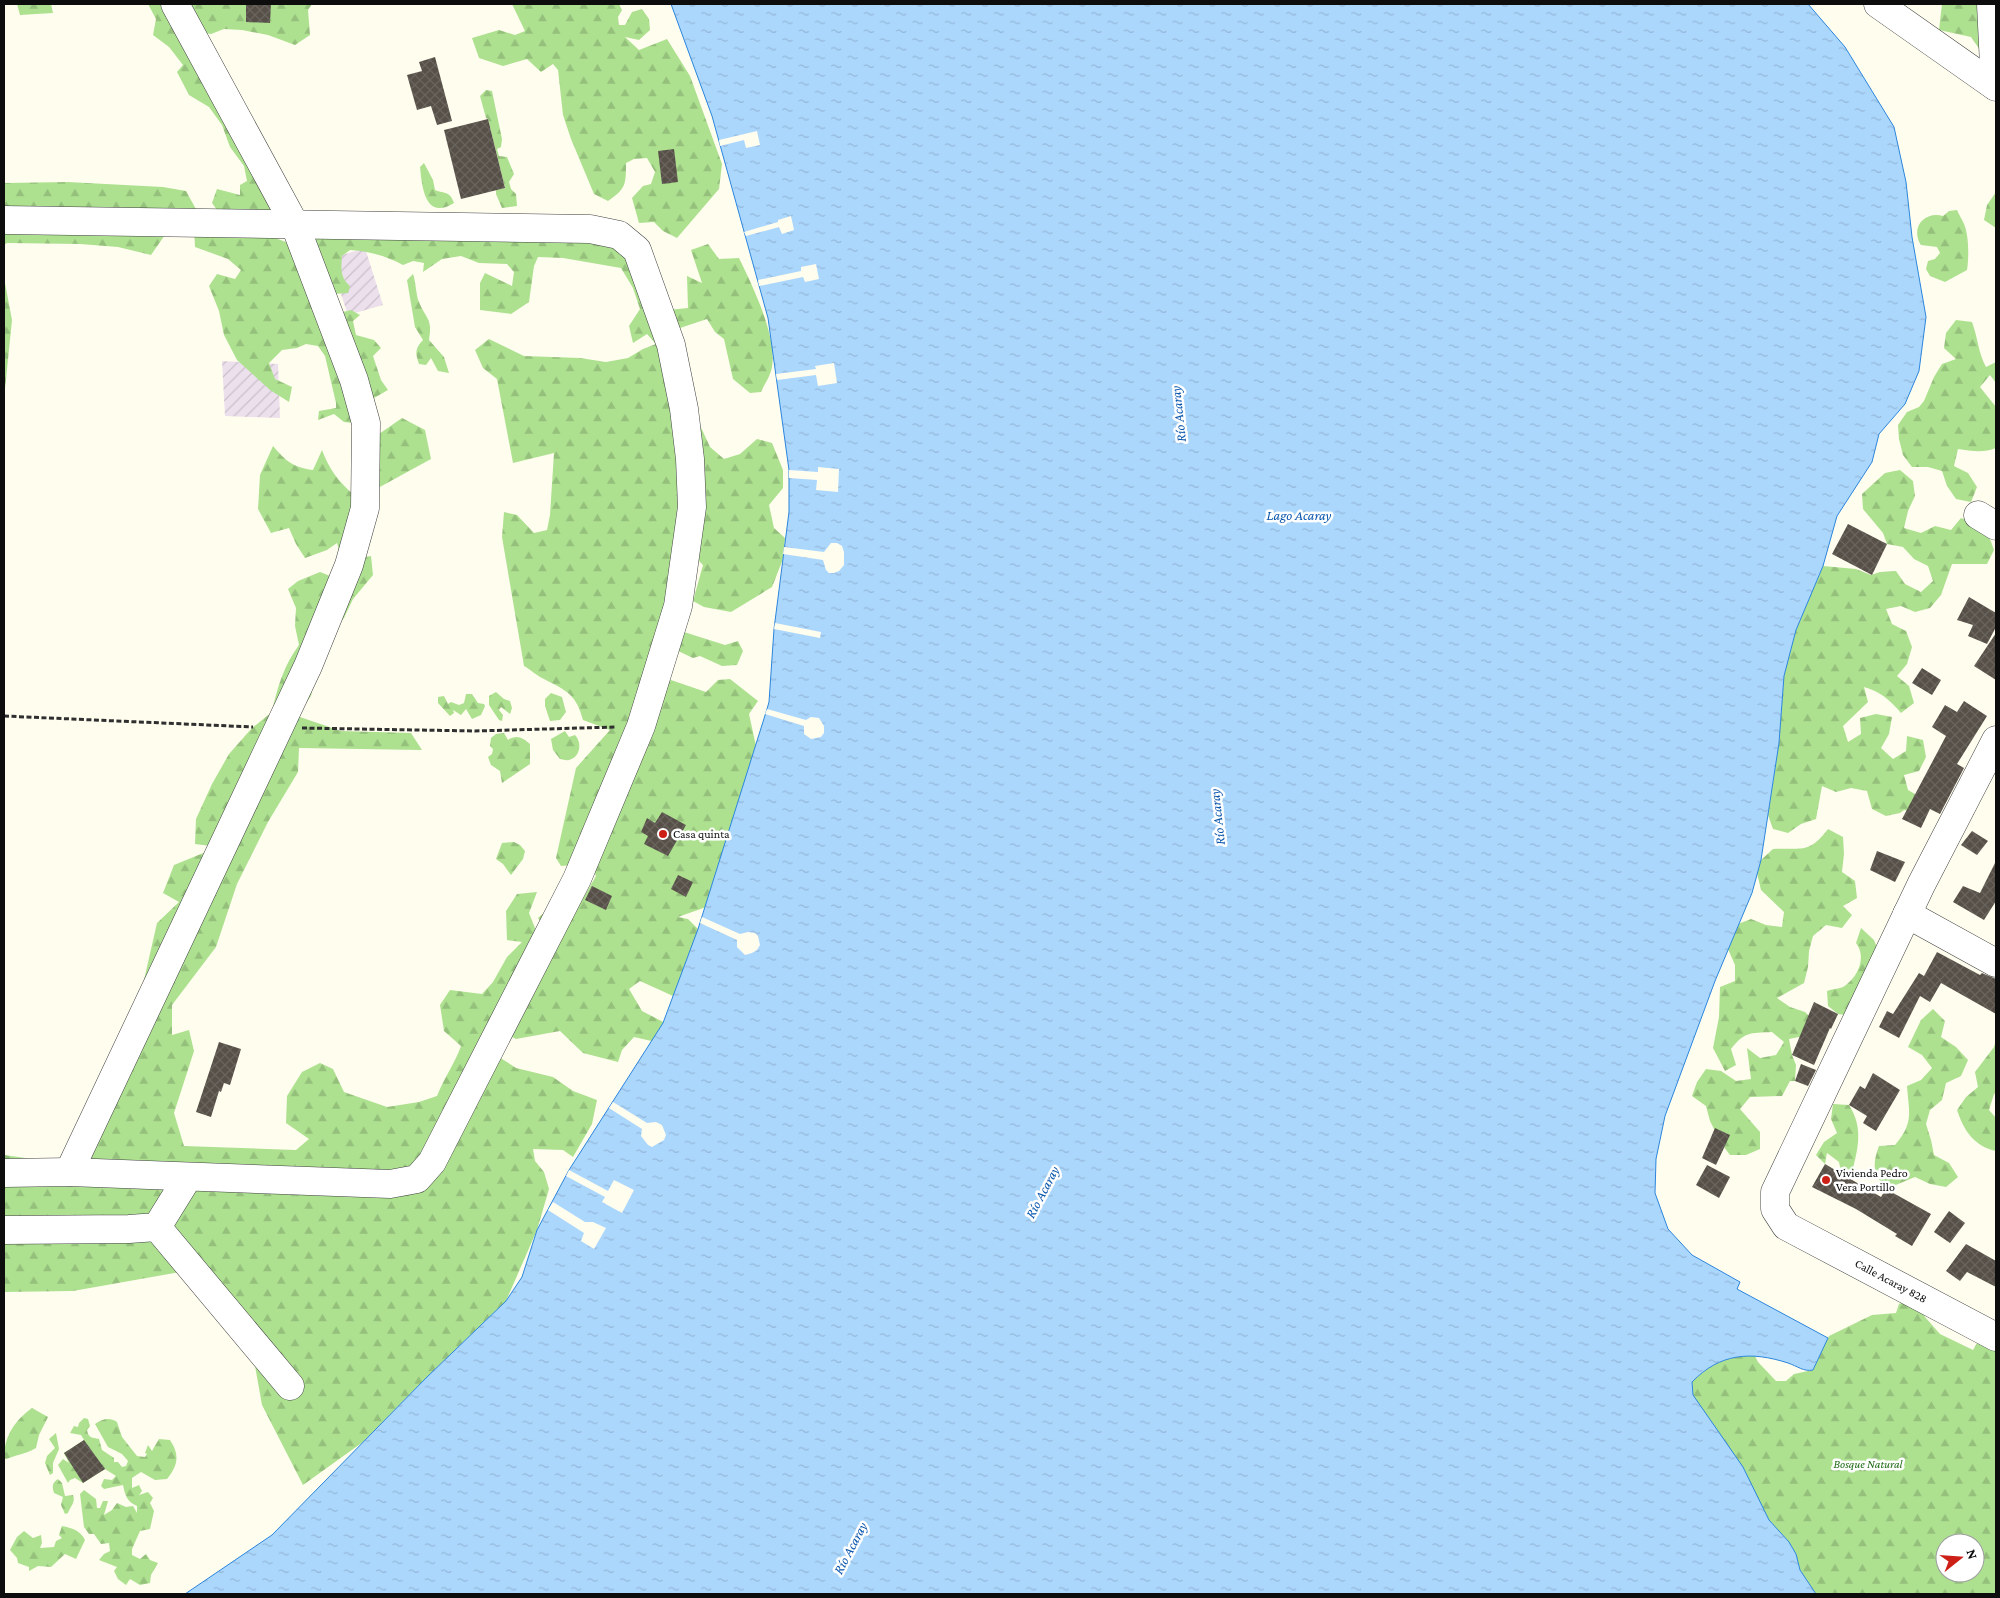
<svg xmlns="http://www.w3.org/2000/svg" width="2000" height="1598" viewBox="0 0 2000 1598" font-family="'Crimson Pro',serif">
<defs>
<pattern id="industrial-furrows" width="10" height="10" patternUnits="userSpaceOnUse" patternTransform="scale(1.25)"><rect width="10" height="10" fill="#ede0ed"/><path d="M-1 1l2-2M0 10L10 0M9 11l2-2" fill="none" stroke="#cabfca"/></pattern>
<pattern id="forest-firs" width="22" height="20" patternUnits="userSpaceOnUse" patternTransform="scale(1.25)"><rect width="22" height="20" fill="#ade190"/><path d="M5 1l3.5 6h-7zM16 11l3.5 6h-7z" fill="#94c07b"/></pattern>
<pattern id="water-ripples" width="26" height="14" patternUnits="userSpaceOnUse" patternTransform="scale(1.25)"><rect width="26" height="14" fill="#acd7fd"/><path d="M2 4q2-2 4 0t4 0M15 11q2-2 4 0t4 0" fill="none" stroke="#93b7d8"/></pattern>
<pattern id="building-cross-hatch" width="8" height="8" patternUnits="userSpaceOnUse" patternTransform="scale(1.25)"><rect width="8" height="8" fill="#575048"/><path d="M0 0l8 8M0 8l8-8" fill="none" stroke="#6a645e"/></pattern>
</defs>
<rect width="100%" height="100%" fill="#fffdee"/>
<g fill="url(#industrial-furrows)">
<polygon points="365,248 383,305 348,315 329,259"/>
<polygon points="222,361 278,364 280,418 225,416"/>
</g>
<g fill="url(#forest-firs)" fill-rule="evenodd">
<polygon points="17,4 51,4 53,13 20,15"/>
<polygon points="148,4 165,4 277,214 217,210 212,203 217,189 240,195 240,185 247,181 244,166 230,147 222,125 209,107 189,95 177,72 183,65 169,47 153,35 156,19"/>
<polygon points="186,4 312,4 308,10 310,35 295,45 268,35 242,30 224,29 211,34 192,31"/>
<path d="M512 4H619L622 10 618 17 619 25H625L632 12 642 9 649 19 650 30 639 40 625 37 639 50 667 39 690 76 722 164 719 189 677 238 663 231 654 222 639 223 632 198 643 186 651 184 655 172 647 158 634 159 626 163C626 184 626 189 608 201L594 194 571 139 563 115 558 70 553 64 541 72 527 59 503 66 479 58 472 38 499 30 515 35 525 31Z"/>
<polygon points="1942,4 1996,4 1989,63 1971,37 1939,30"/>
<polygon points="486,90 492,91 502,139 501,147 497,149 499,156 507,157 514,174 509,182 511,189 516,194 517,206 502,208 496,194 496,190 505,188 488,119 486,118 480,96"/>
<path d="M424 163 433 180 435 190C445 194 450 191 454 203 425 221 422 187 420 167Z"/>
<polygon points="68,182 163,187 186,191 197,211 167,232 151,255 118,247 80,244 7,243 4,245 4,183"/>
<polygon points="1996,192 1996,228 1984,220 1987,205"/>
<path d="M1957 210C1959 215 1962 219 1964 224 1969 235 1969 258 1967 270L1945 282 1930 276 1926 269 1928 261 1935 259 1940 253 1937 247 1921 245C1910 228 1924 211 1943 216L1949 211Z"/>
<path d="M245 227 286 242 315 257 309 236 491 239 512 242 532 236 614 239 668 310 688 308 687 276 702 283 691 250 708 244 719 259 739 258C752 285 780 341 771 371 769 378 764 385 761 392L750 393 733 379 724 339 715 332 707 319 680 328 692 408 710 447 724 459 740 454 757 439 772 443 783 470V488L769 505 774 528 785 538 783 559 772 587 731 612 704 607 693 601 703 565 692 554 684 632 725 645 738 641 743 651 737 665 722 666 700 656 693 658 678 651 657 686 671 680 706 692 718 680 730 679 758 701 749 714 756 746 712 885 709 906 678 917 688 919 704 935 673 996 640 981 629 989 642 1011 669 1025 656 1042 634 1037 622 1050 618 1062 583 1053 560 1031 516 1039 497 1029 499 1057 516 1068 553 1077 573 1091 597 1100 592 1124 573 1157 563 1150 533 1149 535 1161 544 1172 549 1189 537 1230 506 1301 427 1377 363 1442 303 1485 262 1405 247 1321 197 1269 73 1291 4 1292V1155L61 1163 136 1015 157 923 179 902 163 893 174 865 218 847 195 844 196 819 212 784 229 754 252 728 272 712C277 688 284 665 299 645L295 626 296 608 288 589 298 581 320 572 348 583 337 543 327 550 305 558 296 544 289 528 271 533 258 509 260 475 273 446C286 461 292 467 313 470L322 450C329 469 338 481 353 494L379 434 402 418 425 430 431 459 367 494 348 560 371 556 373 575 353 599 344 618 323 643 311 696 297 716 341 731 411 733 422 750 299 748 298 772 268 822 237 884 216 947 172 1005V1035L189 1030 194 1051 174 1113 184 1146 296 1150 309 1139 286 1123 287 1096 302 1072 320 1063 333 1069 344 1092 387 1107 419 1102 437 1096C444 1078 455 1063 461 1046L444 1031 440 1005 450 990 482 994 493 982 507 957 522 942 507 940 506 911 517 894 537 892 529 913 537 933 547 931 538 918C554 904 561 901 582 900L596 876 590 864 561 866 556 858 576 768 610 730 583 720C576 694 567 691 544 679 537 676 531 670 524 666L502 537 504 512 517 515 534 533 547 530 550 515 554 453 513 463 497 379 483 368 475 350 489 339 524 356 580 358 606 362 628 358 643 349 656 344 647 334 633 343 629 326 640 309 633 288 621 268 563 258 538 257 534 266 529 302 511 314 480 310V283L485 273 512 286 514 272 507 264 479 263 461 256 442 259 423 272 424 263 413 261 403 265C386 256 369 251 350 250L342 256C341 268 340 278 350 286L348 293 333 294 343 312 351 310 360 315 353 321 356 335 374 340 381 348 373 356 381 380 388 390 367 402 353 423 344 422 334 414 318 420 319 411 336 408V403L325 356 318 346 306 344 297 348 282 350 269 363 275 379 292 387 289 402 270 390 237 360 224 335 219 311 209 286 217 274 235 279 241 270 228 259 195 247 194 228Z"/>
<path d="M413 274C416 282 416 296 419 302 426 319 433 319 429 340L444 357 449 373 438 371 431 358 426 365 419 364C415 352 415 349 423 340L415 327 407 280Z"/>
<polygon points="4,278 12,320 4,399"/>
<path d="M1956 320 1972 322C1978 338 1978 352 1986 367L1996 362V383L1990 375 1980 387 1996 407V448C1984 453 1971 451 1958 449L1954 466 1968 473 1977 487 1971 502 1956 499 1947 486 1942 471 1928 467H1912L1903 455 1899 439 1898 425 1907 412 1919 407 1924 401 1934 377 1942 364 1956 359 1944 348 1946 333Z"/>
<path d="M1900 470 1913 481 1915 496 1908 511 1904 528 1921 533 1935 526 1951 530 1961 518C1983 525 1987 528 1994 550L1987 564H1952L1941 595 1930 608 1915 612 1901 606 1886 609 1892 624 1906 631 1912 647 1907 664 1897 676 1909 686 1914 703 1901 713C1890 700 1881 692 1864 687L1868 702 1843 726 1848 742 1861 734 1860 718 1876 714 1892 717 1889 734 1881 748 1893 759 1906 751 1907 736 1923 740 1926 757 1919 771 1904 775 1908 790 1922 798 1919 813 1904 810 1900 813 1886 816 1872 809 1867 791 1851 788 1836 792 1822 786 1816 819 1801 824 1788 833 1773 829 1768 815 1779 743 1784 676 1796 630 1823 566 1856 569 1871 575 1880 572 1896 571 1905 584 1921 592 1933 581 1928 566 1914 559 1903 547 1887 544 1883 533 1863 509 1862 494 1885 473Z"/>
<polygon points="496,692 504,699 510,701 512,708 510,714 501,707 499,710 503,715 502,721 499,720 489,705 489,696"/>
<polygon points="551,693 562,697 566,712 560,720 550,721 545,706 545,699"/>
<polygon points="466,694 472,694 478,703 484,704 485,706 481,715 472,719 466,709 461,715 453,710 454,713 450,716 438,703 438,697 444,696 448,704 451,702 459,705 464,703"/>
<path d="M565 731 569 737 575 735C582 742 581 757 569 760 566 761 563 759 560 759L553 750 551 739Z"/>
<path d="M504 733 508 740C517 734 523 738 530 744V764L502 783 500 771 491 765 488 757 492 754 493 749 490 746 491 738 496 734Z"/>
<path d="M1828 829 1843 837 1844 854 1842 872 1855 881 1857 898 1843 906 1852 915 1842 928 1826 925 1813 936 1809 951 1808 967 1804 983 1777 998 1790 1007 1805 1012 1816 1023 1815 1039 1799 1037 1789 1039 1792 1055 1796 1065 1795 1081H1790L1782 1096 1750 1097 1740 1109 1760 1132V1149L1746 1155H1730L1721 1143 1710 1121 1706 1106 1692 1096 1697 1082 1706 1069 1721 1071 1736 1081 1751 1079 1747 1048 1760 1058 1776 1055 1784 1042 1772 1032C1750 1033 1744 1032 1731 1049L1736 1065 1725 1071 1713 1048 1719 1017 1720 987 1735 981V965L1728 949 1738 924 1751 919 1766 925 1782 927 1784 912 1761 890 1757 873 1761 860 1773 849C1802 847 1808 855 1828 829Z"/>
<polygon points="514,842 520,845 525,851 523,859 511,875 503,864 496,859 502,843"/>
<path d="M1861 928 1874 940 1880 955 1854 1016 1838 1014 1828 1006 1827 991C1832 989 1838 989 1843 987 1858 978 1867 957 1856 943Z"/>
<path d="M1933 1009 1945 1021 1941 1037 1956 1047 1968 1060 1961 1076 1946 1083 1942 1100 1930 1110 1926 1124 1931 1140 1934 1155 1949 1163 1958 1177 1946 1187 1930 1184 1915 1177 1886 1189C1873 1173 1872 1165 1879 1146L1895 1145C1914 1123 1909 1113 1907 1086L1921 1080 1932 1068 1922 1055 1908 1047 1921 1020Z"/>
<path d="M1996 1040V1093L1994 1094 1989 1110 1996 1118V1151C1974 1146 1964 1131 1957 1110L1966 1097 1978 1087 1975 1072 1994 1047Z"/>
<path d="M1833 1104 1849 1105C1865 1130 1857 1152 1850 1180L1841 1172 1839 1162 1827 1153 1825 1164 1816 1155 1824 1142 1837 1133 1831 1119Z"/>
<path d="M1912 1298 1920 1306 1925 1317 1940 1334 1973 1350 1977 1343 1988 1340 1996 1342V1594H1816L1800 1570 1796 1554 1789 1542 1769 1520 1693 1395 1692 1382C1709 1365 1730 1354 1755 1356L1758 1362 1776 1381H1786L1794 1374 1813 1370 1829 1336 1872 1315 1896 1313 1899 1304ZM1945 1543H1975V1573H1945Z"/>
<path d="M32 1408 48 1417 39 1435 36 1448C26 1454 16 1455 6 1459L4 1458C4 1437 14 1421 32 1408Z"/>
<path d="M84 1418 88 1419 90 1426 87 1430C89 1439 92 1437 99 1439L102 1450 114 1458V1462H118L122 1467 126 1466 128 1461 122 1454 108 1447 95 1424C103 1419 109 1417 117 1422L122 1437 137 1456 145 1457 147 1454 145 1453 148 1445 152 1451 159 1439 170 1440C180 1455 178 1465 167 1479L155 1480 141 1472 132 1478V1488L139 1485 142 1491 139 1495 148 1492 153 1498 150 1503 154 1511 150 1529 140 1531 132 1549V1555L140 1559 146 1554 150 1560 158 1563 151 1575 150 1583 140 1585 130 1579 126 1585 118 1579 114 1571 117 1567 99 1560 104 1554 110 1551 109 1543 101 1544 94 1534H89L84 1527 80 1494 84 1490 96 1499 97 1508H100L103 1501H108L104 1515 112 1510 117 1503 126 1507 133 1506 137 1513V1506C127 1502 125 1495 123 1485L104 1489 101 1486 104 1479 112 1480 116 1476 105 1469 83 1483 75 1478 70 1480 68 1483 58 1465 63 1459 69 1463 64 1453 84 1440 81 1435 70 1433 74 1426 78 1427 79 1423Z"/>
<polygon points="56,1433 59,1449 53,1463 53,1473 50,1475 45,1463 47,1456 55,1448 49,1439"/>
<path d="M58 1479 62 1483 65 1496 73 1495C76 1502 70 1507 68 1513L65 1514 61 1505 63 1497 54 1493C52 1486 52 1483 58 1479Z"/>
<path d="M62 1526C72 1528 80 1530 85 1540L76 1559 65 1554 51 1567 38 1566 29 1571V1567L18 1563 17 1558 10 1550 17 1537 24 1531 33 1538 41 1535 42 1543 40 1548 54 1547 56 1541 62 1538 59 1535Z"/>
</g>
<path fill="url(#water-ripples)" stroke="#2b85dc" d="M671 4H1808L1845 47 1894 127 1906 182 1912 237 1926 317 1919 371 1905 404 1879 434 1872 462 1837 516 1823 566 1796 630 1784 676 1779 743 1761 860 1752 893 1715 981 1665 1116 1656 1159 1655 1193 1668 1229 1692 1255 1740 1282 1737 1289 1828 1338 1813 1370C1804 1372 1797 1366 1788 1363 1751 1351 1720 1353 1692 1382L1693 1395 1743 1467 1769 1520 1789 1542 1796 1554 1800 1570 1816 1594H185L272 1535 427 1377 506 1301 522 1277 537 1230 569 1170 663 1023 698 929 767 709 769 702 774 629 789 512V470L768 318 712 116Z"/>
<g fill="#fffdee">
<polygon points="757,131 760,145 746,148 744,140 720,146 719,140"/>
<polygon points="791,216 794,230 782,234 779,227 746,236 744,232 778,222 778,220"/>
<polygon points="816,264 819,279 805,282 803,277 759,286 758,280 801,271 801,267"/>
<polygon points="834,363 837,383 818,386 816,375 777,380 776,374 816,369 815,366"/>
<polygon points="818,467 839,469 838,492 816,490 817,480 789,478 789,470 818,472"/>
<polygon points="831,543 837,543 842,546 844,552 844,565 839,571 834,573 829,573 826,570 823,560 783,554 784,547 824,552"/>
<polygon points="775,623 821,632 820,638 774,629"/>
<polygon points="767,709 806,720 811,717 819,718 824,726 824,733 821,737 811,739 804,734 804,726 765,714"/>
<polygon points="702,917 740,934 748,932 755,933 758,936 760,945 757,950 752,953 745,955 737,947 737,940 700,923"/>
<polygon points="613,1102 647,1123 656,1122 662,1125 666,1135 664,1140 652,1147 648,1145 641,1136 642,1129 609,1108"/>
<polygon points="569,1170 608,1191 614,1180 634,1190 622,1213 602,1202 605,1197 566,1176"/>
<polygon points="553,1202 585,1222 593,1222 606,1228 594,1249 581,1241 584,1233 548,1210"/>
</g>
<g fill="url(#building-cross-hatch)">
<polygon points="246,4 271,4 270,23 246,22"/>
<polygon points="435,57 452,121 437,125 431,106 417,110 407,75 422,71 419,62"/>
<polygon points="488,119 505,188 461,199 444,130"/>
<polygon points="674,149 678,182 662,184 658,151"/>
<polygon points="1848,524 1887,544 1872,575 1832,554"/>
<polygon points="1969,597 1996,613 1996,627 1987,644 1968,636 1973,625 1957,620"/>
<polygon points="1996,633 1996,680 1974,666"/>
<polygon points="1922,668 1941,680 1932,695 1912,683"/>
<polygon points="1964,701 1987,716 1957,764 1964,768 1940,814 1930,809 1921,828 1902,819 1946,736 1932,727 1945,705 1957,712"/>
<polygon points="662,812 686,825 668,856 644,844 648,836 641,832 647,818 655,823"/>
<polygon points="1972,831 1988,841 1977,855 1961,845"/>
<polygon points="1877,851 1905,862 1895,882 1870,870"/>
<polygon points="1996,861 1996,901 1984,920 1953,902 1963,886 1980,893"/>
<polygon points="678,875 693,882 686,897 671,889"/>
<polygon points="592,886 612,896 606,910 585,900"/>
<polygon points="1937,952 1980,975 1982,973 1996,979 1996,1014 1941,983 1930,1002 1920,996 1899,1038 1879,1027 1887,1011 1893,1014 1919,973 1924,976"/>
<polygon points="1814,1002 1838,1014 1831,1029 1830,1028 1814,1065 1792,1055"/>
<polygon points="219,1042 241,1049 230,1085 224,1083 221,1092 219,1091 211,1117 196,1112"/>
<polygon points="1801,1064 1816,1070 1808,1086 1795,1081"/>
<polygon points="1873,1073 1900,1090 1876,1131 1863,1123 1867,1116 1849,1105 1860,1086 1865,1089"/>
<polygon points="1715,1128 1730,1135 1716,1165 1702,1158"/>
<polygon points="1825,1164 1881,1197 1886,1189 1931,1214 1912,1246 1895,1236 1897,1234 1856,1209 1812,1187"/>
<polygon points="1707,1165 1730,1177 1719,1198 1696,1185"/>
<polygon points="1949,1211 1965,1223 1950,1243 1934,1232"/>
<polygon points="1966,1244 1996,1261 1996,1287 1967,1272 1960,1281 1946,1271"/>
<polygon points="84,1440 105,1469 83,1483 64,1453"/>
</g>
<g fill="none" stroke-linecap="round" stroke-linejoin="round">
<g stroke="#404040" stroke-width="29">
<g id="minor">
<polyline points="1878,4 1996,87"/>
<polyline points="1991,4 1995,86"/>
<polyline points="4,220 590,229 619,235 637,250 671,345 684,409 690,459 692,507 678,606 641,726 577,879 432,1162 417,1179 390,1184 69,1172 4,1173"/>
<polyline points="1978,515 1996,526"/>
<polyline points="1996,740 1921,885 1775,1192 1775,1209 1786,1226 1996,1337"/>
<polyline points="1907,914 1996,963"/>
<polyline points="69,1172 308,666 349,565 365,508 366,423 354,380 295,225 175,4"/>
<polyline points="157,1227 290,1386"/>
<polyline points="4,1230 129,1229 157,1227 188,1177"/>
</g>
</g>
<g stroke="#2f2f2f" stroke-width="3" stroke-dasharray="5 2.5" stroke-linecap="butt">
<polyline points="4,716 253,727"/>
<polyline points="302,728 475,731 616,727"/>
</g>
<use href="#minor" stroke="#fff" stroke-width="28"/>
</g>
<g fill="#cc1f16" stroke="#fff" stroke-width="2">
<circle cx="663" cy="834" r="5"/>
<circle cx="1826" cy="1180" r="5"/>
</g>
<g text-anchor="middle" stroke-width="5" stroke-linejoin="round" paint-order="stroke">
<g font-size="12" fill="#0d0d0d" stroke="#fff" text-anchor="start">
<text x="673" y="838">Casa quinta</text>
<text x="1836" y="1177">Vivienda Pedro<tspan x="1836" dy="14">Vera Portillo</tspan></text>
</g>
<g font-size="12" fill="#0d0d0d" stroke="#fff">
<text transform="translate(1891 1281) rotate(28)" y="4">Calle Acaray 828</text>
</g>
<g font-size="12" font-style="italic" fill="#206c16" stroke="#fff">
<text x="1868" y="1468">Bosque Natural</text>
</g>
<g font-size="14" font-style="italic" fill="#0956ad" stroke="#fff">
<text transform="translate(1178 414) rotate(-96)" y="5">Río Acaray</text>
<text x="1299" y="520">Lago Acaray</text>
<text transform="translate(1217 817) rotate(-96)" y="5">Río Acaray</text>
<text transform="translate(1042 1192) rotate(-62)" y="5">Río Acaray</text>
<text transform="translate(850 1548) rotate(-62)" y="5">Río Acaray</text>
</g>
</g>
<rect width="2000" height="1598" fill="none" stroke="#0d0d0d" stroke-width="10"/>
<g transform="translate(1960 1558) rotate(73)"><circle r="24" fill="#ffffff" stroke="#9e9e9e"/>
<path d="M0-4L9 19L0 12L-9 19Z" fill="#cc1f16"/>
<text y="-8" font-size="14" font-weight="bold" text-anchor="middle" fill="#0d0d0d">N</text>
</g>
</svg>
